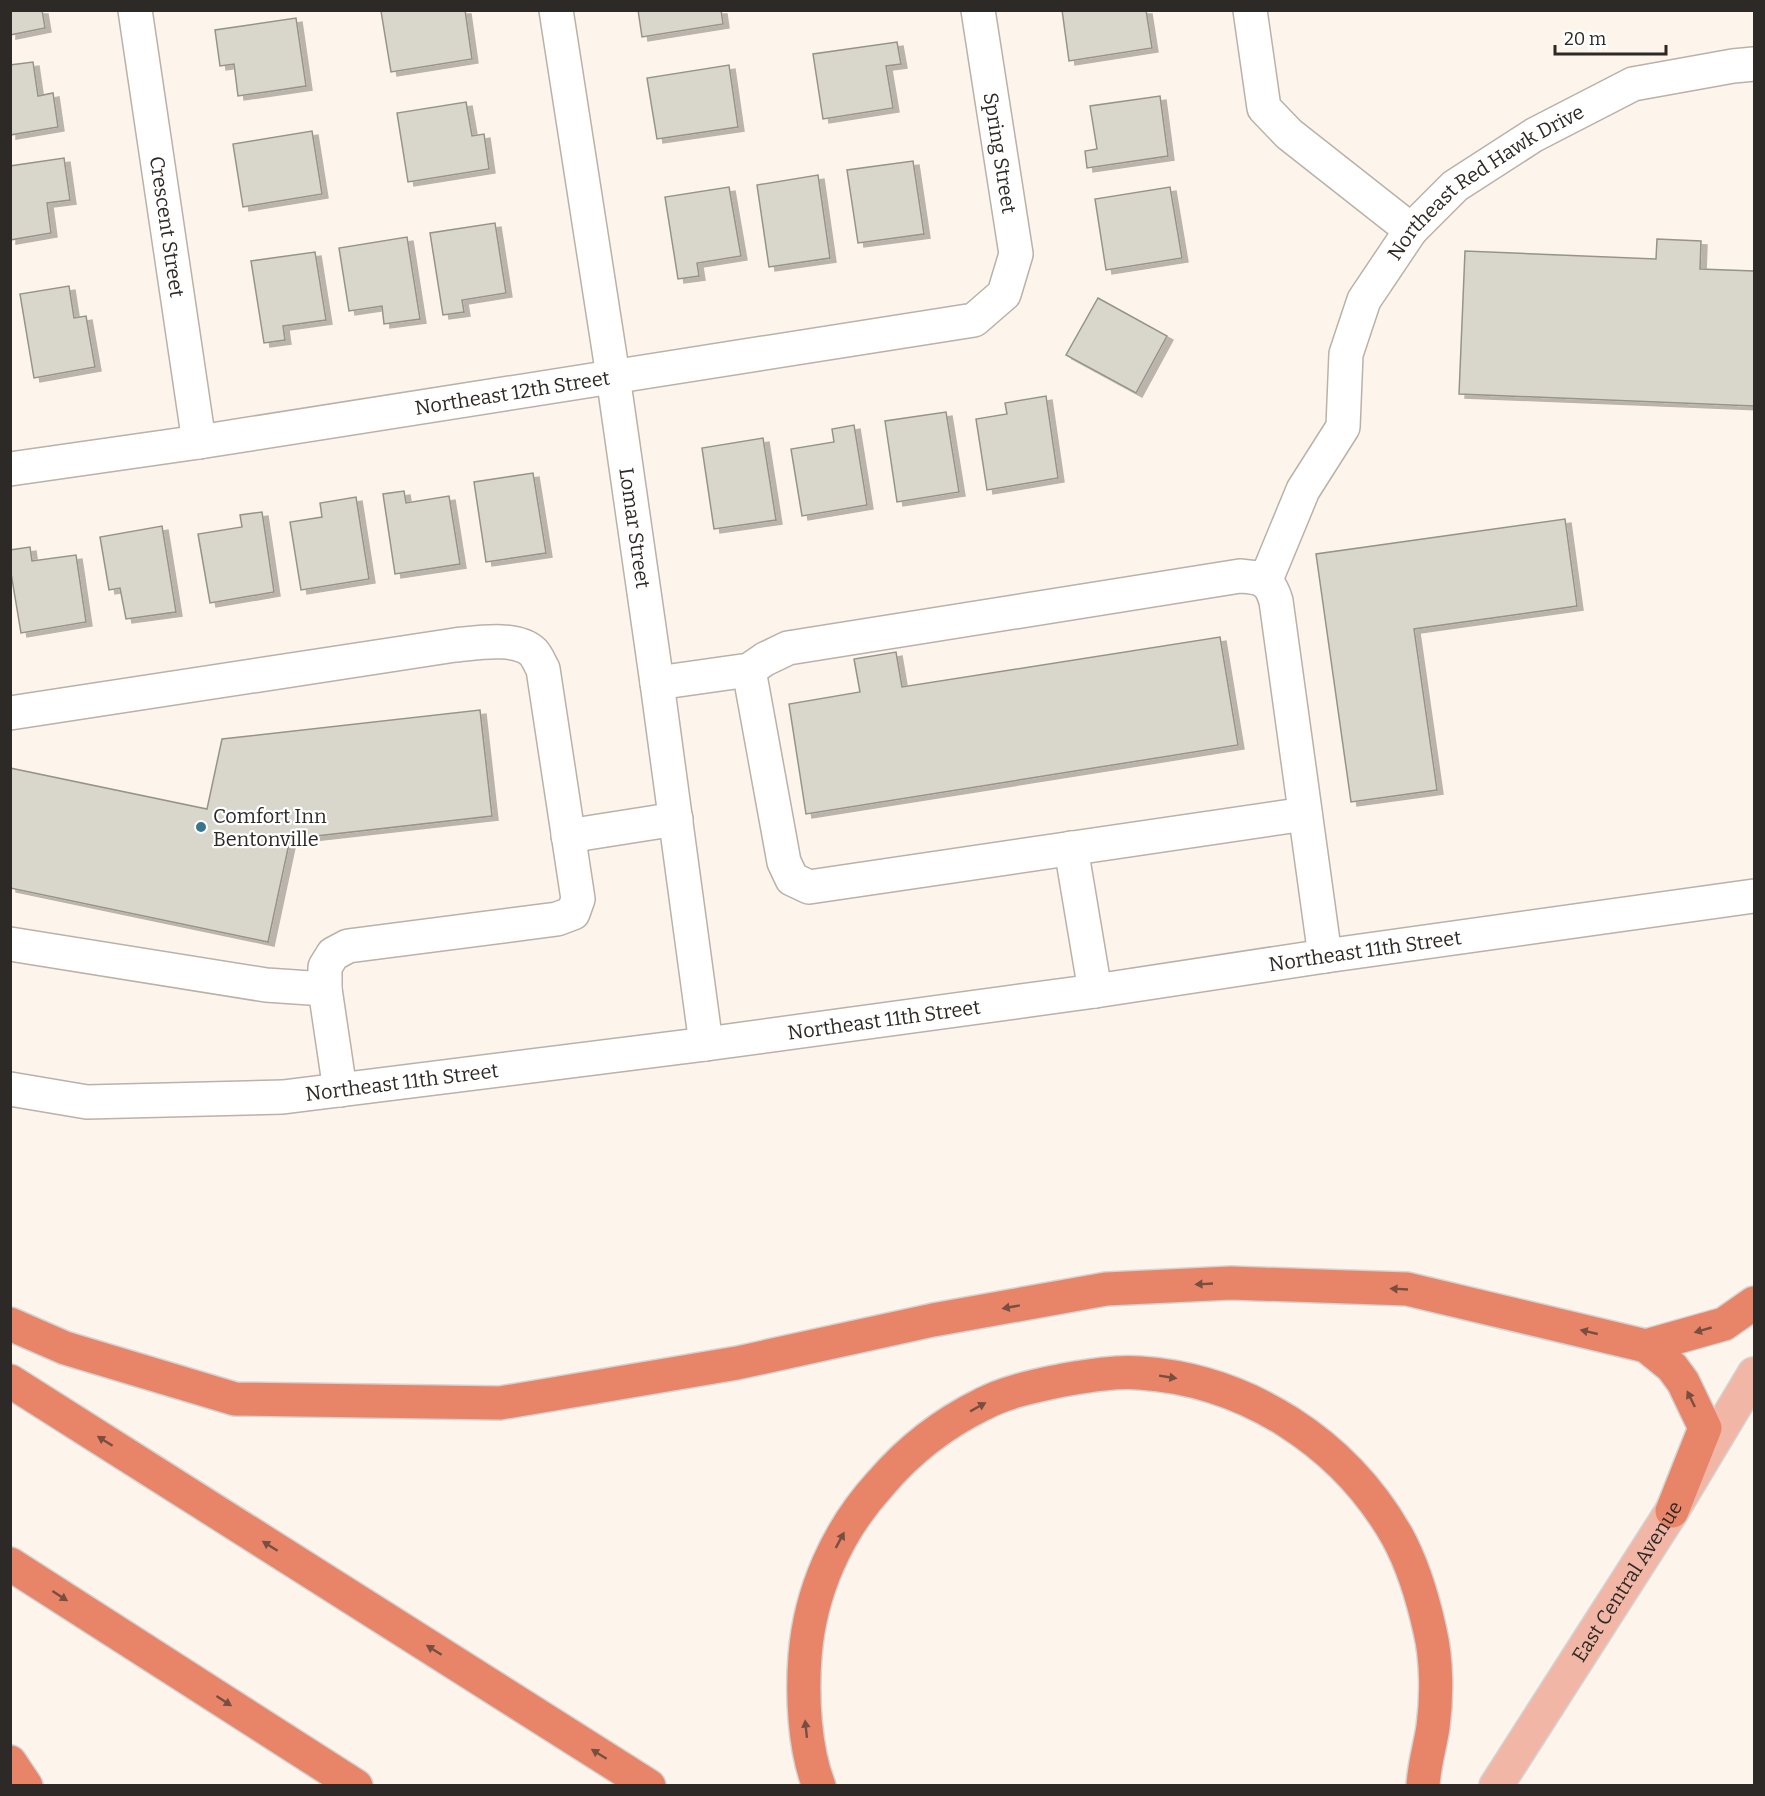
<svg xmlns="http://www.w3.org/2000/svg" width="1765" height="1796" viewBox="0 0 1765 1796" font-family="Bitter,serif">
<defs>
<filter id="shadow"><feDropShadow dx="6" dy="4" stdDeviation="0" flood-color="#0004"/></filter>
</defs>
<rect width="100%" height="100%" fill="#fdf5eb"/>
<g fill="#d9d7cc" stroke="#969489" stroke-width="1.5" filter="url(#shadow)">
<polygon points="10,10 42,10 45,28 10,35"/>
<polygon points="386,10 465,10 472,59 391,72 381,11"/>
<polygon points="638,10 721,10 723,24 642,37"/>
<polygon points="1062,10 1146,10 1152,48 1069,61"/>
<polygon points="296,18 306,86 238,96 234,64 220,66 215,30"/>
<polygon points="897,42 901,64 886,66 893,108 823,119 813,54"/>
<polygon points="33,62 38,96 53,93 58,127 10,135 10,65"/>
<polygon points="729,65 738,127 657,139 647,78"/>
<polygon points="1160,96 1168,156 1087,168 1085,151 1097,149 1090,106"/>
<polygon points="466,102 472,136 484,134 489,169 408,182 397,113"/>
<polygon points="312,131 322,194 243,207 233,144"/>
<polygon points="64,158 70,200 47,203 51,233 10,240 10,166"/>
<polygon points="913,161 924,234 858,243 847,170"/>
<polygon points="818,175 830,258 769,267 757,185"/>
<polygon points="729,187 741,256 697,263 699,276 678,279 665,197"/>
<polygon points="1170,187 1182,258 1106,270 1095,199"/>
<polygon points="495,223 506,293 462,300 464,312 443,315 430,233"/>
<polygon points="407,237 420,319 384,324 382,306 349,311 339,248"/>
<polygon points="1657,239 1701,241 1700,269 1754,271 1754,406 1459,394 1465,251 1656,259"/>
<polygon points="315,252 326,320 283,326 285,340 264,343 251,261"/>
<polygon points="69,286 74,318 86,316 95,367 34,378 20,294"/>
<polygon points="1098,298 1167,336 1136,393 1066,355"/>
<polygon points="1046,396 1058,478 987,490 976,419 1007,414 1005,403"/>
<polygon points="946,412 959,492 897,502 885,421"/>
<polygon points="854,425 867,505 802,516 791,449 834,442 832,429"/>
<polygon points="763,438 776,520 714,529 702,448"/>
<polygon points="533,473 546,553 486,562 474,482"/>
<polygon points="404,491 406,503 449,496 460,564 395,574 383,494"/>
<polygon points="356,497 369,579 301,590 290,522 322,517 320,503"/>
<polygon points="262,512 274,592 210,603 198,534 242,527 240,515"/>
<polygon points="1565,519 1577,606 1414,629 1437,790 1351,802 1316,554"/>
<polygon points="162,526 176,612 126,619 120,588 109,590 100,537"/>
<polygon points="30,547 32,561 76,555 86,622 21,633 10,567 10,550"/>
<polygon points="1220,637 1238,745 806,814 789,704 860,692 854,659 896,652 902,687"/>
<polygon points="480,710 492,816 290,839 268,942 10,888 10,768 207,809 222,739"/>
</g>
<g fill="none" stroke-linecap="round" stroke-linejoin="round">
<g stroke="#bab1a9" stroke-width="36">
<g id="minor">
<path id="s1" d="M135 10 199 442"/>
<path id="s2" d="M556 10 613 376 657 683 706 1044"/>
<polyline points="1250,10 1264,108 1289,134 1411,230"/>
<path id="s3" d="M10 469 199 442 974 320 1004 294 1016 254 978 10"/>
<path id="s4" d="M1265 582 1303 490 1343 427 1346 354 1364 300 1411 230 1455 186 1534 135 1633 84 1733 66 1754 64"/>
<polyline points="749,670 784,862 792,879 809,887 1305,814"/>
<path d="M657 683 749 670 765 659 788 648 1240 576C1262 578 1269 578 1276 601L1325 956"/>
<path d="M10 713 455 645C477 643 516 636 533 652 537 656 540 664 543 669L578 899 573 913 557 919 348 946 333 954 325 967V989L340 1090"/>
<polyline points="568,836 676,819"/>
<polyline points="1071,848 1095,991"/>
<polyline points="10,944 266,985 325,989"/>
<path id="s5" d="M10 1089 87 1102 283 1097 706 1044 1095 991 1325 956 1754 896"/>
</g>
</g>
<g stroke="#d5d4d4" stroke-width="36">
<g id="major">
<path id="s6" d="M1496 1786 1672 1511 1754 1374"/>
</g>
</g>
<g stroke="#d5d4d4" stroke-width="36">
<g id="highway">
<polyline points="10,1324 65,1348 235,1399 500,1403 737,1363 933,1320 1106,1289 1231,1283 1407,1289 1646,1346 1672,1367 1683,1382 1705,1428 1672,1511"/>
<polyline points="1646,1346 1724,1324 1754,1303"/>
<polyline points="10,1381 649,1786"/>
<polyline points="10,1564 356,1786"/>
<polyline points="10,1762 26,1786"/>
<path d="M819 1786C804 1748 802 1695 805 1656 810 1592 837 1531 880 1484 908 1451 944 1423 983 1404 1008 1391 1036 1386 1063 1380 1087 1376 1116 1371 1140 1373 1247 1380 1344 1443 1397 1536 1413 1565 1423 1599 1430 1631 1437 1660 1437 1698 1433 1727 1430 1747 1424 1765 1423 1786"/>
</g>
</g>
<use href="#minor" stroke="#fff" stroke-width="33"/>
<use href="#major" stroke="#f1b6a5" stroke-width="33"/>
<use href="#highway" stroke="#e88569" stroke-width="33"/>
</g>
<defs><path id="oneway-solid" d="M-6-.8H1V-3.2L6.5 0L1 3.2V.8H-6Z" transform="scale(1.5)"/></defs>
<g fill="#784e41">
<use href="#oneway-solid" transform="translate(1204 1284) rotate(177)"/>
<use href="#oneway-solid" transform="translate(1399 1289) rotate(-177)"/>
<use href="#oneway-solid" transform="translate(1011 1307) rotate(170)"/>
<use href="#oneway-solid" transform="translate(1703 1330) rotate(164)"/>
<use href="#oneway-solid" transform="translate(1589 1332) rotate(-167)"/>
<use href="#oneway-solid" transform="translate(1168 1377) rotate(9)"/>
<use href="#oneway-solid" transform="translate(1691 1399) rotate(-116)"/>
<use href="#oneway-solid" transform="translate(978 1407) rotate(-29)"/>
<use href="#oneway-solid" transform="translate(105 1441) rotate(-148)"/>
<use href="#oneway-solid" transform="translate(840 1540) rotate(-62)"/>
<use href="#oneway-solid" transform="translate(270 1546) rotate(-148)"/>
<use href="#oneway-solid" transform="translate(60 1596) rotate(33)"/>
<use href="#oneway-solid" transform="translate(434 1650) rotate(-148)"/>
<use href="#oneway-solid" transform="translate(224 1701) rotate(33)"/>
<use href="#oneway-solid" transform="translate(806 1729) rotate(-96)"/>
<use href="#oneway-solid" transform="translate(599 1754) rotate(-148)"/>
</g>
<circle fill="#39768d" stroke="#fff" stroke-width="2" cx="201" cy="827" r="6"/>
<g text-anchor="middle" stroke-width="4.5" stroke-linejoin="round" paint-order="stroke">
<g font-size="20" fill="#2d2926" stroke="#fff">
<text transform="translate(1000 153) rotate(81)" y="7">Spring Street</text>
<text dy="7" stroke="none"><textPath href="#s4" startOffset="477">Northeast Red Hawk Drive</textPath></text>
<text dy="7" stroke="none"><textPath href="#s1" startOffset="219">Crescent Street</textPath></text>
<text dy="7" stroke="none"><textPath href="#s3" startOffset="508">Northeast 12th Street</textPath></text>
<text dy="7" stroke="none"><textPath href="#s2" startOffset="524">Lomar Street</textPath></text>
<text dy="7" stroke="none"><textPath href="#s5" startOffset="1366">Northeast 11th Street</textPath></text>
<text dy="7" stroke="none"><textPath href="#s5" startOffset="880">Northeast 11th Street</textPath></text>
<text dy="7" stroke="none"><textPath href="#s5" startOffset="394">Northeast 11th Street</textPath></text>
<text dy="7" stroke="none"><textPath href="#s6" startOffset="243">East Central Avenue</textPath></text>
</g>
<g font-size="20" fill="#2d2926" stroke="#fff" text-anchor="start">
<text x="213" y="823">Comfort Inn<tspan x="213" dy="23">Bentonville</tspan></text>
</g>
</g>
<rect width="1765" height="1796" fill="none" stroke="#2d2926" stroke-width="24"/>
<path d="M1555 45v9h111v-9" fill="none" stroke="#2d2926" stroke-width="3"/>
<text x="1564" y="45" font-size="18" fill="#2d2926" stroke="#ffffff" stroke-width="4.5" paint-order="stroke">20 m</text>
</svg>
